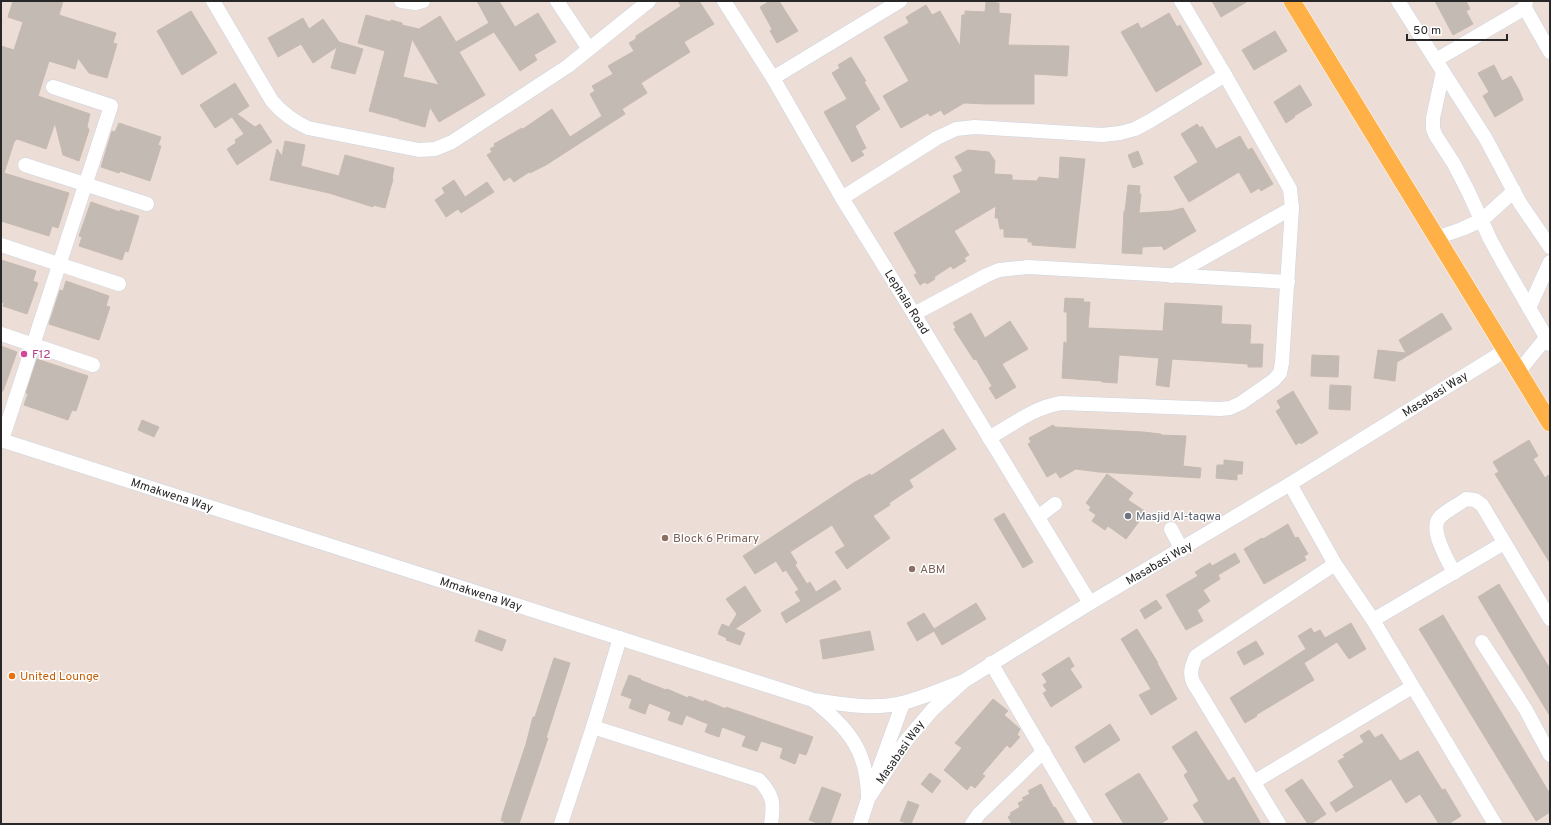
<svg xmlns="http://www.w3.org/2000/svg" width="1551" height="825" viewBox="0 0 1551 825" font-family="Overpass,sans-serif">
<rect width="100%" height="100%" fill="#ecded6"/>
<g fill="#c2bab3" stroke="#c7bab0" fill-rule="evenodd">
<polygon points="13,1 63,1 59,15 116,33 113,43 117,44 107,78 89,73 78,58 75,69 49,61 38,96 90,114 87,126 89,130 79,161 63,155 55,123 46,149 17,139 14,142 4,173 69,193 58,228 52,226 49,236 1,221 1,46 14,50 23,22 8,17"/>
<path d="M477 1H499L515 27 538 13 556 42 534 55 537 60 520 71 494 32 459 52 485 95 439 122 430 107 425 127 399 120V119L369 111 385 51 358 43 366 15 391 22V20L402 23V25L419 29 440 16 456 42 489 23ZM412 39 439 85 403 77Z"/>
<polygon points="678,1 699,1 714,24 684,42 690,52 641,83 647,93 622,109 625,114 546,165 530,173 529,172 514,182 510,177 504,181 487,155 492,152 490,149 495,146 494,144 522,128 523,129 552,109 570,137 602,116 590,94 595,91 592,86 613,74 608,66 634,51 629,43 636,39 636,36 681,6"/>
<polygon points="770,1 779,1 798,31 777,43 770,31 772,29 760,7"/>
<polygon points="1212,1 1248,1 1221,17"/>
<polygon points="1435,1 1466,1 1470,9 1466,11 1473,24 1453,35"/>
<polygon points="986,2 999,3 999,13 1011,14 1008,45 1069,46 1067,76 1034,74 1034,104 987,104 964,103 944,115 941,110 930,116 928,113 901,128 883,96 909,81 884,37 909,23 906,17 926,5 932,15 940,11 960,46 962,15 965,15 965,11 985,12"/>
<polygon points="191,11 217,53 182,75 157,31"/>
<polygon points="1169,13 1177,27 1180,25 1202,64 1156,92 1121,32 1138,23 1141,29"/>
<polygon points="303,18 309,29 323,19 339,42 363,49 355,74 331,68 337,47 313,63 301,44 278,57 268,38"/>
<polygon points="1275,31 1287,51 1254,70 1242,50"/>
<polygon points="851,57 866,81 864,82 880,109 855,126 866,148 861,151 864,155 852,162 824,112 847,99 832,73 840,68 838,65"/>
<polygon points="1494,65 1502,81 1511,76 1519,90 1523,100 1495,117 1483,96 1489,92 1478,73"/>
<polygon points="235,83 249,106 237,114 255,127 260,124 272,142 237,165 227,149 236,143 235,140 244,134 232,117 215,128 200,105"/>
<polygon points="1300,85 1312,105 1294,116 1295,117 1286,123 1274,102"/>
<polygon points="119,123 161,137 158,145 161,146 150,181 120,171 119,173 101,167 112,131 115,132"/>
<polygon points="1197,124 1200,128 1202,126 1216,149 1240,136 1248,150 1252,148 1273,184 1261,191 1259,188 1251,193 1239,172 1189,202 1174,177 1198,162 1181,134"/>
<polygon points="285,141 305,145 301,166 339,176 345,155 394,168 392,179 393,179 385,208 373,205 373,207 329,193 270,180 277,149 282,156"/>
<polygon points="968,150 989,152 995,161 994,174 1012,175 1012,180 1037,181 1039,177 1059,179 1060,157 1085,159 1075,248 1032,245 1032,242 1028,242 1028,238 1004,237 1004,229 1000,229 998,218 995,218 996,206 954,231 969,255 964,258 966,261 953,269 951,266 934,277 935,279 927,284 925,282 920,285 914,275 917,273 894,233 961,192 953,176 963,171 955,157"/>
<polygon points="1138,151 1143,164 1133,168 1128,155"/>
<polygon points="454,180 465,197 487,182 494,192 461,213 458,209 446,217 435,200 445,193 442,188"/>
<polygon points="1128,185 1140,186 1139,194 1141,194 1139,213 1171,211 1183,208 1196,231 1164,250 1162,246 1142,247 1142,254 1122,253 1124,211 1125,211"/>
<polygon points="91,202 120,212 120,210 139,216 128,252 125,251 122,260 79,246 82,237 79,236"/>
<polygon points="1,260 36,271 33,281 38,283 27,314 3,306 4,303 1,302"/>
<polygon points="66,281 109,296 106,306 110,307 99,340 49,324 60,290 63,291"/>
<polygon points="1065,298 1084,299 1083,302 1090,302 1088,328 1163,331 1165,303 1222,306 1221,324 1251,325 1250,344 1263,344 1262,367 1248,367 1248,364 1172,359 1169,387 1156,385 1159,358 1119,355 1117,383 1102,382 1102,381 1062,378 1064,342 1067,343 1067,312 1064,312"/>
<polygon points="971,313 985,338 1010,321 1028,349 1002,364 1016,387 996,399 989,388 992,386 976,359 974,360 954,329 956,328 953,323"/>
<polygon points="1442,313 1452,329 1397,362 1395,381 1374,378 1378,350 1406,353 1399,340"/>
<polygon points="1,346 17,352 3,391 1,391"/>
<polygon points="1312,355 1339,356 1338,377 1311,376"/>
<polygon points="37,359 88,376 76,411 72,410 68,420 24,405 28,394 26,393"/>
<polygon points="1330,385 1351,386 1350,410 1329,409"/>
<polygon points="1293,391 1318,433 1301,444 1300,442 1296,445 1276,411 1281,408 1277,401"/>
<polygon points="142,420 159,427 154,437 138,430"/>
<polygon points="1053,425 1055,427 1143,432 1161,434 1161,435 1186,436 1183,466 1201,468 1200,478 1099,472 1076,469 1060,478 1056,472 1047,477 1028,444 1031,442 1029,438"/>
<polygon points="943,429 956,449 909,480 913,487 889,503 890,505 873,516 890,538 847,569 835,552 845,546 832,525 790,552 797,563 795,565 807,584 810,582 816,592 835,580 841,589 786,623 781,613 801,601 795,592 799,590 786,570 783,572 776,561 755,574 743,556 855,482 870,474 871,476"/>
<polygon points="1529,440 1538,456 1533,459 1545,478 1550,474 1550,563 1495,474 1499,472 1493,462"/>
<polygon points="1224,460 1243,462 1242,474 1237,474 1237,480 1216,478 1217,465 1224,465"/>
<polygon points="1107,474 1133,493 1128,500 1146,512 1126,539 1108,526 1105,530 1092,521 1096,515 1089,510 1091,507 1086,503"/>
<polygon points="1004,513 1033,562 1023,568 994,519"/>
<polygon points="1288,524 1295,538 1298,537 1308,554 1304,556 1306,560 1264,584 1244,549 1262,538 1263,539"/>
<polygon points="1235,553 1240,562 1218,575 1220,579 1203,590 1210,601 1197,610 1203,621 1186,630 1166,595 1198,576 1195,572 1210,563 1212,566"/>
<polygon points="1499,584 1550,669 1550,716 1478,597"/>
<polygon points="745,586 761,611 735,629 745,633 740,645 726,640 727,638 718,634 722,624 729,627 737,614 726,599"/>
<polygon points="1156,600 1162,608 1145,619 1140,610"/>
<polygon points="976,603 986,619 942,645 934,631 917,641 907,623 924,613 934,629"/>
<polygon points="1443,615 1550,794 1550,812 1536,821 1419,629"/>
<polygon points="1351,623 1366,649 1349,659 1337,642 1304,663 1314,680 1256,715 1257,716 1245,723 1230,698 1306,649 1298,636 1311,628 1314,633 1320,630 1325,638"/>
<polygon points="1137,629 1158,663 1157,663 1177,699 1151,715 1139,695 1151,689 1121,639"/>
<polygon points="479,630 506,640 502,651 475,641"/>
<polygon points="870,631 874,650 823,659 820,640"/>
<polygon points="1256,641 1264,654 1244,665 1237,652"/>
<polygon points="1069,657 1074,666 1070,669 1082,687 1051,707 1043,693 1047,691 1043,685 1047,682 1042,674"/>
<polygon points="554,658 570,663 546,738 548,738 519,824 504,824 504,821 501,821 503,813 526,744 533,717 535,717"/>
<polygon points="629,675 641,679 640,680 666,690 667,689 688,698 689,696 704,702 704,700 726,709 726,707 813,737 806,755 799,753 795,764 780,758 783,748 761,741 757,751 742,746 746,736 722,727 719,737 705,732 708,724 686,715 682,725 668,720 671,712 649,703 645,714 629,708 632,699 621,695"/>
<polygon points="993,699 1008,711 1004,715 1020,729 1017,735 1020,737 1010,748 1007,745 982,774 985,776 975,788 971,785 967,790 944,770 962,748 955,743"/>
<polygon points="1110,724 1120,740 1084,763 1075,747"/>
<polygon points="1369,730 1375,738 1382,734 1400,761 1418,751 1442,790 1445,789 1461,816 1448,824 1439,824 1420,794 1406,803 1391,779 1336,812 1330,803 1354,787 1338,761 1345,757 1343,755 1364,742 1360,736"/>
<polygon points="1196,731 1228,781 1234,777 1261,824 1205,824 1193,805 1199,801 1184,775 1188,772 1172,747"/>
<polygon points="930,773 941,781 932,793 921,784"/>
<polygon points="1139,773 1168,819 1160,824 1124,824 1105,794"/>
<polygon points="1302,779 1326,814 1311,824 1308,824 1285,790"/>
<polygon points="1041,784 1054,808 1055,807 1065,824 1012,824 1008,817 1011,815 1010,813 1020,807 1018,803 1024,800 1022,798 1030,794 1028,791"/>
<polygon points="822,787 841,794 830,824 820,824 809,820"/>
<polygon points="908,801 919,805 911,824 900,821"/>
</g>
<g fill="none" stroke-linecap="round" stroke-linejoin="round">
<g stroke="#cbd4e2" stroke-width="15">
<g id="minor">
<path d="M213 1 272 101C283 114 293 121 308 128L419 150 435 149 452 142 568 66 649 1"/>
<polyline points="401,1 416,3 423,1"/>
<polyline points="557,1 589,49"/>
<polyline points="724,1 773,78 842,198 914,314 1090,603"/>
<polyline points="1398,1 1486,139 1520,203 1550,247"/>
<polyline points="1526,1 1525,8 1550,52"/>
<polyline points="1436,60 1525,8"/>
<polyline points="1443,72 1433,118 1433,129 1436,136 1454,164 1468,191 1490,239 1502,261 1550,344"/>
<polyline points="773,78 900,1"/>
<polyline points="25,165 147,204"/>
<polyline points="842,198 937,138 956,129 975,127 1102,135 1120,133 1135,129 1150,121 1225,75"/>
<polyline points="1436,238 1462,229 1482,220 1514,191"/>
<polyline points="1,245 119,284"/>
<polyline points="1172,276 1292,208"/>
<polyline points="1529,308 1550,262"/>
<polyline points="914,314 987,275 999,270 1028,267 1288,282"/>
<polyline points="1,334 93,365"/>
<polyline points="1519,371 1546,338"/>
<path d="M989 438C1012 425 1035 407 1061 403L1220 409 1230 408 1241 403 1274 380 1280 373 1282 363 1292 208 1290 189 1225 75 1181 1"/>
<path d="M1 440 813 700C842 704 873 710 902 703 923 698 944 688 964 681"/>
<polyline points="2,440 111,106 53,87"/>
<polyline points="1290,484 1335,564 1373,620 1495,824"/>
<polyline points="1038,517 1055,504"/>
<polyline points="1171,529 1182,550"/>
<path d="M1454 573C1448 560 1428 529 1440 517 1447 510 1458 505 1466 499L1475 500 1482 505 1550 619"/>
<polyline points="1373,620 1504,543"/>
<polyline points="1482,642 1526,710 1550,755"/>
<polyline points="991,663 1086,824"/>
<path d="M814 701C850 729 868 753 868 799"/>
<path d="M593 727 759 780C774 796 774 804 771 824"/>
<polyline points="876,777 903,703"/>
<polyline points="1254,782 1412,687"/>
<polyline points="561,824 593,727 620,638"/>
<polyline points="860,824 868,799 905,742 933,709 964,681 1090,603 1290,484 1506,350"/>
<polyline points="972,824 979,814 1044,751"/>
<path d="M1279 824 1193 682C1189 672 1192 666 1196 656L1335 564"/>
</g>
</g>
<g stroke="#fff" stroke-width="18">
<polyline id="major" points="1292,1 1550,423"/>
</g>
<use href="#minor" stroke="#fff" stroke-width="14"/>
<use href="#major" stroke="#ffb147" stroke-width="17"/>
</g>
<circle fill="#d1479c" stroke="#fff" stroke-width="1.5" cx="24" cy="354" r="4"/>
<circle fill="#6b7280" stroke="#fff" stroke-width="1.5" cx="1128" cy="516" r="4"/>
<g fill="#8d6e63" stroke="#fff" stroke-width="1.5">
<circle cx="665" cy="538" r="4"/>
<circle cx="912" cy="569" r="4"/>
</g>
<circle fill="#e8710a" stroke="#fff" stroke-width="1.5" cx="12" cy="676" r="4"/>
<g text-anchor="middle" stroke-width="3" stroke-linejoin="round" paint-order="stroke">
<g font-size="12" fill="#272727" stroke="#fff">
<text transform="translate(907 302) rotate(58)" y="4">Lephala Road</text>
<text transform="translate(1435 394) rotate(-32)" y="4">Masabasi Way</text>
<text transform="translate(172 495) rotate(18)" y="4">Mmakwena Way</text>
<text transform="translate(1159 563) rotate(-30)" y="4">Masabasi Way</text>
<text transform="translate(481 594) rotate(18)" y="4">Mmakwena Way</text>
<text transform="translate(900 752) rotate(-55)" y="4">Masabasi Way</text>
</g>
<g font-size="12" fill="#b23c85" stroke="#fff" text-anchor="start">
<text x="32" y="358">F12</text>
</g>
<g font-size="12" fill="#5b616d" stroke="#fff" text-anchor="start">
<text x="1136" y="520">Masjid Al-taqwa</text>
</g>
<g font-size="12" fill="#785e54" stroke="#fff" text-anchor="start">
<text x="673" y="542">Block 6 Primary</text>
<text x="920" y="573">ABM</text>
</g>
<g font-size="12" fill="#c56008" stroke="#fff" text-anchor="start">
<text x="20" y="680">United Lounge</text>
</g>
</g>
<rect width="1551" height="825" fill="none" stroke="#272727" stroke-width="4"/>
<path d="M1407 34v6h100v-6" fill="none" stroke="#272727" stroke-width="2"/>
<text x="1413" y="34" font-size="12" fill="#272727" stroke="#ffffff" stroke-width="3" paint-order="stroke">50 m</text>
</svg>
